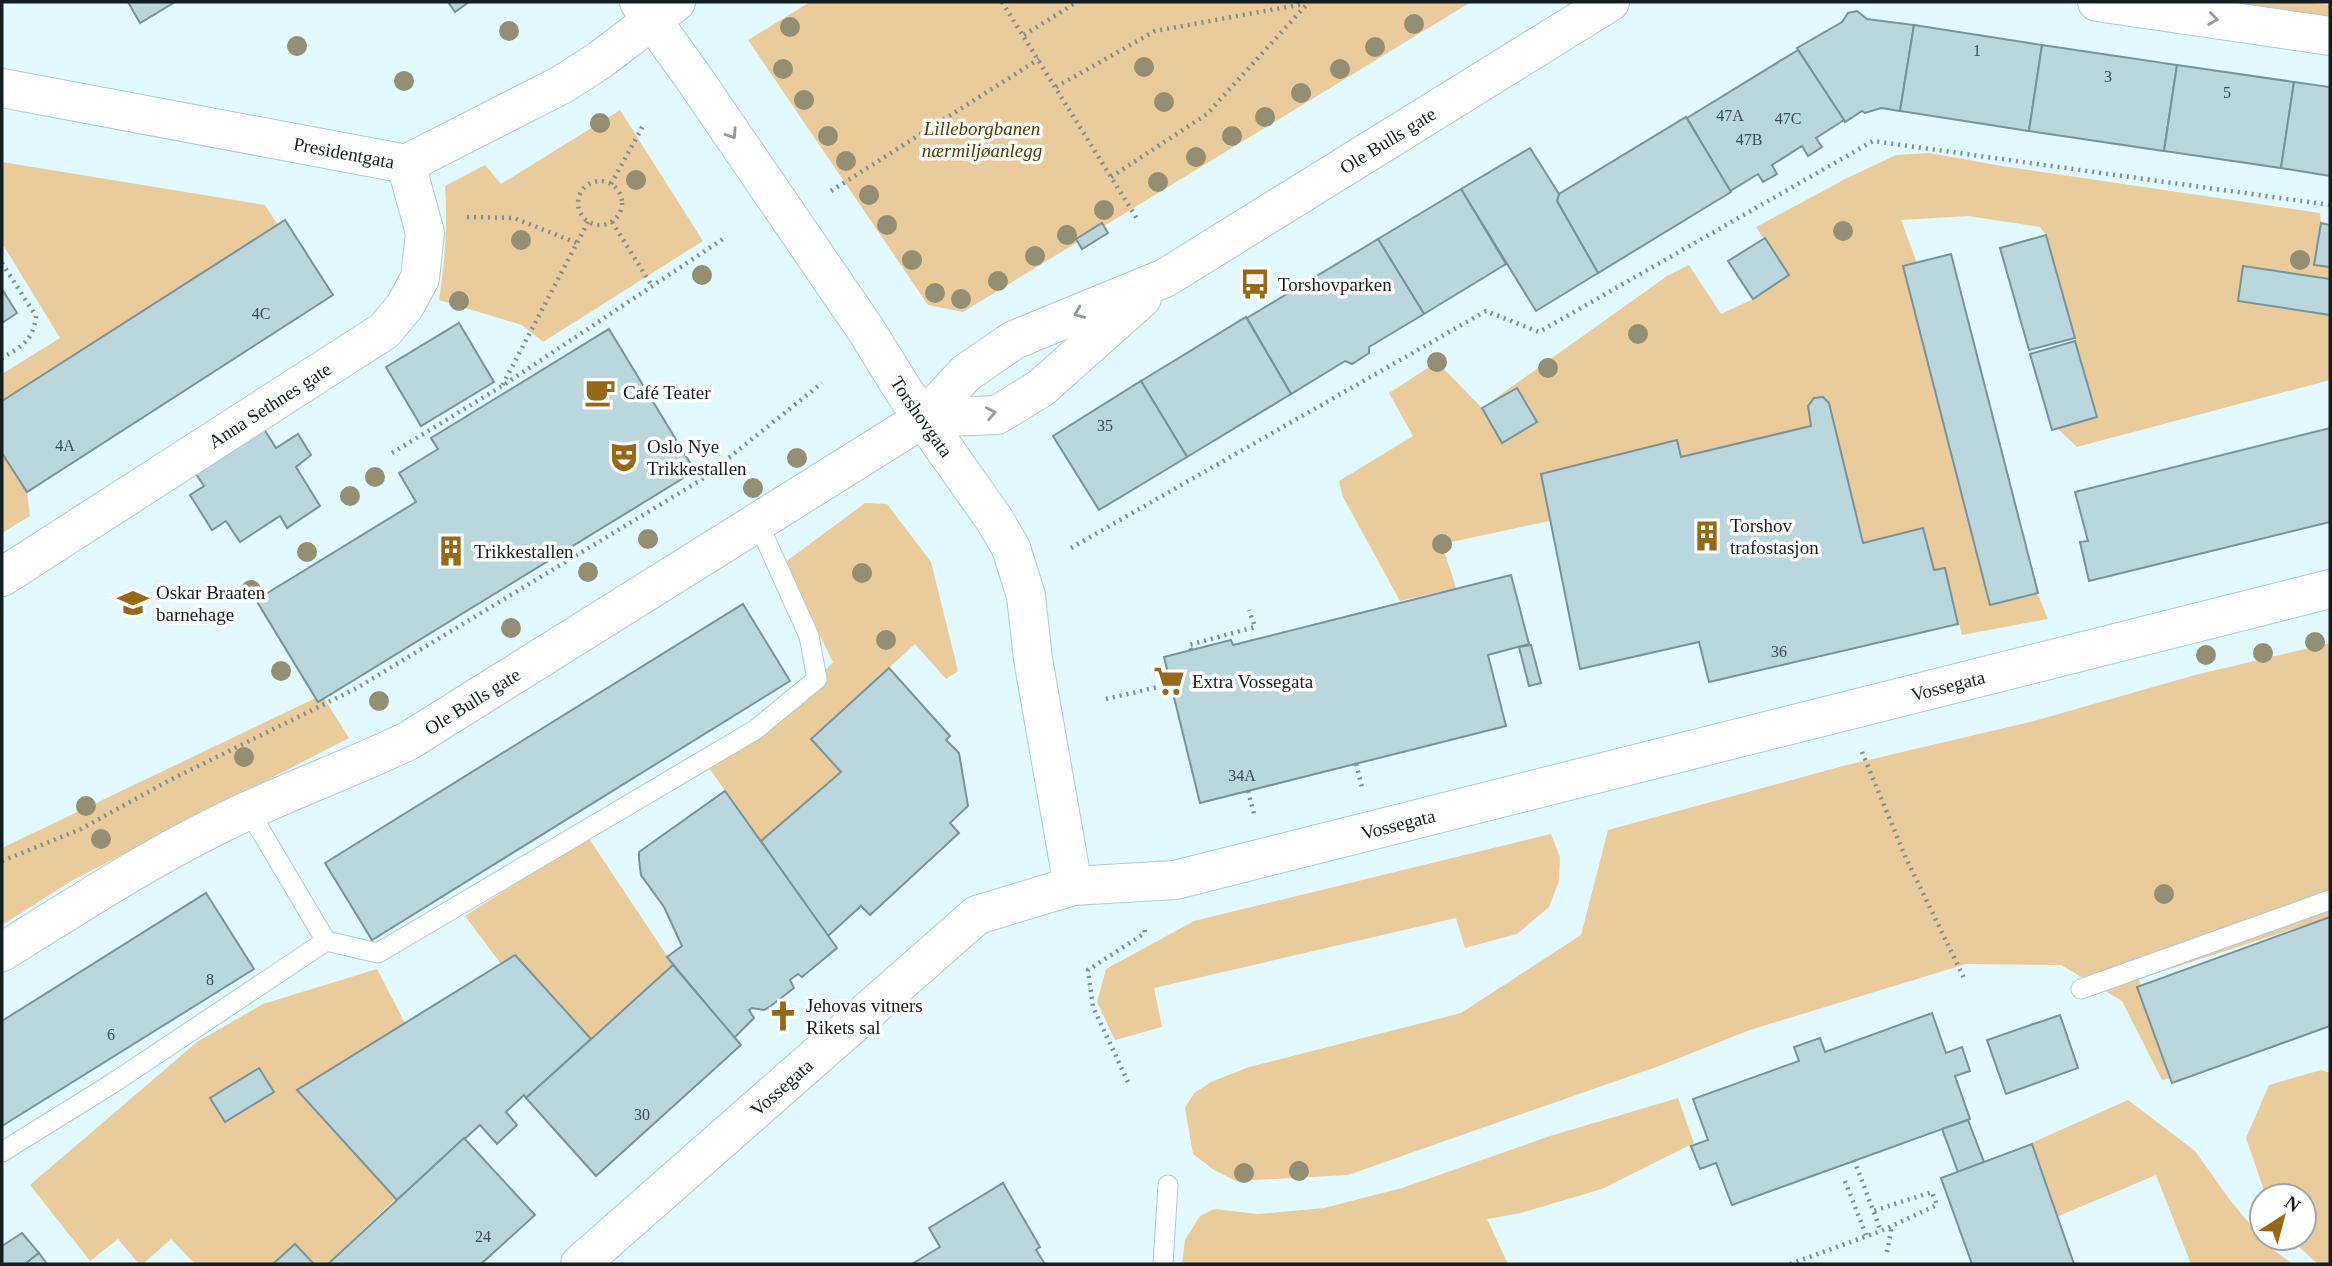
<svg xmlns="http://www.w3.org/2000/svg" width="2332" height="1266" viewBox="0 0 2332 1266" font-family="'Times New Roman',serif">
<rect width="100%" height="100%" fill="#e2faff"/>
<g fill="#eacb9c">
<polygon points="810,2 1471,2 963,312 928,305 748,40"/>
<polygon points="2197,2 2308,2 2330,5 2330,21"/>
<path d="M620 110 703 241 543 342 522 325 439 300C445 261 448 225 445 186L485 165 501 184Z"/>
<polygon points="1929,153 2002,166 2320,213 2321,223 2315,265 2330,267 2330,380 2077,447 2057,428 2097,417 2046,235 2040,227 1968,216 1901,220 1917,263 1903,266 2048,619 1962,635 1945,569 1934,570 1923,528 1863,543 1827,402 1823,397 1814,398 1808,406 1811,426 1681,457 1676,440 1541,474 1550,521 1442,544 1456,588 1400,601 1343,497 1339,481 1413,436 1389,393 1437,362 1482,408 1667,276 1689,265 1721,314 1753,299 1789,275 1756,227 1847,178 1896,155"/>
<polygon points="2,162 265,205 278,225 2,401 2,374 60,338 2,243"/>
<polygon points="2,453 27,492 30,516 2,533"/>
<polygon points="865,503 887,504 931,562 958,671 946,679 915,644 811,739 841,772 761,841 704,761 817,679 833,662 784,563"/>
<polygon points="2330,643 2330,917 2139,979 2171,1078 2162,1080 2122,1001 2061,965 1966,964 1750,1030 1659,1066 1348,1175 1236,1181 1214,1170 1193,1154 1185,1108 1194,1093 1211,1082 1249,1067 1461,1013 1581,935 1608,830 1843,766 2034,721 2195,675"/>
<polygon points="322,695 349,738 73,880 2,925 2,848"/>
<polygon points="1551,834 1560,857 1559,881 1549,907 1517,934 1465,948 1456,918 1154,988 1162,1027 1115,1040 1097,1002 1106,969 1194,921"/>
<polygon points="588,837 673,965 591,1038 515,959 501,964 465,916"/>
<polygon points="377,969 405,1023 297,1090 395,1199 327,1264 314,1264 295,1244 273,1264 195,1264 171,1239 143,1264 139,1264 118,1239 90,1261 30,1185 197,1042 263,1004"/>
<polygon points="2321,1070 2330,1073 2330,1264 2318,1264 2289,1238 2304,1238 2304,1196 2266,1196 2246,1138 2269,1085"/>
<polygon points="1678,1098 1694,1143 1602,1189 1521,1213 1487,1219 1508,1264 1182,1264 1185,1240 1200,1216 1214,1209 1258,1214 1324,1208 1402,1188 1550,1136"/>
<polygon points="2128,1100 2195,1151 2230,1200 2268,1246 2293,1264 2191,1264 2156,1175 2054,1218 2027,1145"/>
</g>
<g fill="#bad7dd" stroke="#789399" stroke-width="2">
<polygon points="128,2 175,2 140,23"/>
<polygon points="448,2 469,2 455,12"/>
<polygon points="1857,11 1867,19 1914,25 1900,111 1881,108 1865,113 1862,111 1845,122 1797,48 1842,22 1848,13"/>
<polygon points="1914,25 2042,45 2029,131 1900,111"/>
<polygon points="2042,45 2177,65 2164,151 2029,131"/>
<polygon points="1798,50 1844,120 1816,138 1822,147 1808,156 1802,146 1772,165 1777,174 1763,182 1758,174 1730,191 1687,118"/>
<polygon points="2177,65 2294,82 2281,168 2164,151"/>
<polygon points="2294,82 2330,87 2330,176 2281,168"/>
<polygon points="1686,117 1731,192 1598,273 1557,201 1559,194"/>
<polygon points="1530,148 1559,194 1557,201 1598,273 1536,311 1461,189"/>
<polygon points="1461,189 1506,264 1424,314 1378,239"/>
<polygon points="285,220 333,295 27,492 2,453 2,401"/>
<polygon points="1102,223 1108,233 1082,249 1076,239"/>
<polygon points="2321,223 2330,225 2330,267 2314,265"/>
<polygon points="2046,235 2075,338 2029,350 2000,248"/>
<polygon points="1765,238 1789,275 1753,299 1728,261"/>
<polygon points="1378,239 1424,314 1369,347 1369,353 1352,364 1345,361 1291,394 1247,318"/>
<polygon points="1951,254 2038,593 1990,605 1903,266"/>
<polygon points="2243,266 2330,279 2330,315 2238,301"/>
<polygon points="2,289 17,313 2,323"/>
<polygon points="1246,317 1291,394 1187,457 1141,381"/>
<polygon points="459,323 494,382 421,426 386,367"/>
<polygon points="609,329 695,471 318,702 256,600 416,502 399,473 438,449 431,438"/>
<polygon points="2075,341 2097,417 2052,430 2030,354"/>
<polygon points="1141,381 1187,457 1099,510 1053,436"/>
<polygon points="1517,388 1537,422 1502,443 1482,408"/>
<polygon points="1823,397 1829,403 1863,543 1923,528 1934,570 1945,568 1958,624 1709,682 1699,642 1580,669 1541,474 1677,440 1681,457 1811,426 1808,406 1814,398"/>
<polygon points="259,421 276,448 298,434 311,455 296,467 320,506 287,528 280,516 240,542 226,521 212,530 190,495 204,486 190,465"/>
<polygon points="2330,428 2330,522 2089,581 2080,542 2088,541 2075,492"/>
<polygon points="1511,575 1529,644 1488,655 1506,726 1200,803 1164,657 1231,640 1233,645"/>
<polygon points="743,604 790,681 372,940 325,863"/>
<polygon points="1531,645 1541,683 1529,686 1519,647"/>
<polygon points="889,668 950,736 946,740 959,753 968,806 950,823 959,833 870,915 861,906 828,936 761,841 841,772 811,739"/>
<polygon points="725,791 837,948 802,977 798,974 790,980 794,988 768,1008 764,1010 752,1008 749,1010 754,1018 734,1038 667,957 682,946 664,907 641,875 639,860 639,852"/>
<polygon points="206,893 254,969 2,1126 2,1021"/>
<polygon points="2330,917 2330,1026 2172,1083 2137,987"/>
<polygon points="515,955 591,1039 526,1098 524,1095 506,1112 517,1125 497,1144 480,1125 397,1200 297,1090"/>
<polygon points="673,965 741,1045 596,1176 526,1098"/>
<polygon points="1932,1013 1946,1053 1962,1047 1970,1071 1955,1076 1970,1119 1732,1205 1716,1163 1700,1169 1691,1146 1708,1140 1693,1099 1799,1061 1794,1047 1820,1038 1825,1052"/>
<polygon points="2060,1015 2078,1068 2006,1094 1987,1040"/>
<polygon points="259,1068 274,1092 225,1122 210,1098"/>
<polygon points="1968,1120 1984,1162 1958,1172 1942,1129"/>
<polygon points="464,1138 535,1215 481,1264 328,1264"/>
<polygon points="2032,1144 2074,1264 1972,1264 1941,1178"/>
<polygon points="1003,1183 1040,1247 1036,1250 1045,1264 912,1264 940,1247 929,1228"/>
<polygon points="22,1233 39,1253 25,1264 2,1264 2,1246"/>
<polygon points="295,1244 314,1264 273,1264"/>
<polygon points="39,1253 47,1264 25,1264"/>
</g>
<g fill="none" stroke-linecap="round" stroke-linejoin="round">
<g stroke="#adcad0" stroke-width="21">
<g id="lane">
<polyline points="249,811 326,941"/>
<polyline points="2081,989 2330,900"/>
<polyline points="2,1152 113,1083 326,941 378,953 755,730 817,679 809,636 758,523"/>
<polyline points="1163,1264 1168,1185"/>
</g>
</g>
<g stroke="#adcad0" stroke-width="40">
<g id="street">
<path id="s1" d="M639 2 693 77 866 330 905 393 994 519 1011 548 1026 596 1033 659 1073 886"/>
<polyline points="2097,2 2330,36"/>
<path id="s2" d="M2 88 406 164 563 84 600 60 676 2"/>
<polyline points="924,418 997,415 1041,388 1142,298"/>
<path id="s3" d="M2 577 384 331 405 306 420 278 425 233 406 164"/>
<path id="s4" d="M2 952C73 908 143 862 218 825 280 794 345 771 408 741L924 418 966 373 1014 340 1165 278 1610 2"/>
<path id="s5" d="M580 1264 977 915 1073 886 1175 880 2330 589"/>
</g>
</g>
<g stroke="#7d8f92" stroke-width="4.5" stroke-dasharray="2 5" stroke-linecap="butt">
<polyline points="1002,2 1139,222"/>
<polyline points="1024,35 1077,2"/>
<polyline points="1056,87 1155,31 1304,4"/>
<polyline points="1111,177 1207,114 1309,2"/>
<circle cx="600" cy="203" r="22"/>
<polyline points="611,184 644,124"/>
<polyline points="831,191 1039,59"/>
<polyline points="467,217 514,218 577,243"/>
<polyline points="588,222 502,386 723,239"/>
<polyline points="612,222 652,286"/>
<path d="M2 263 36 316C33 341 22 346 2 358"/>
<polyline points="392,453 502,386"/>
<polyline points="1071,548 1486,311 1539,332 1873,141 2330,205"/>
<polyline points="1191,650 1189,645 1255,627 1249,610"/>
<polyline points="1106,699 1171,684"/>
<polyline points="1862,752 1905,856 1964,978"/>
<polyline points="1356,764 1362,787"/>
<polyline points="1248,791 1254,814"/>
<polyline points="2,861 81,829 168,781 357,688 701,480 822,383"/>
<polyline points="1128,1082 1093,1007 1088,970 1145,933 1144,926"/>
<polyline points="1854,1160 1881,1231"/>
<polyline points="1845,1181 1866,1235"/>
<polyline points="1887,1252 1891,1231 1890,1226"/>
<polyline points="1790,1264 1881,1231 1937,1205 1932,1192 1873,1211"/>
</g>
<use href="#lane" stroke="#fff" stroke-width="19"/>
<use href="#street" stroke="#fff" stroke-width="38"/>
</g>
<g fill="#948f73">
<circle cx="1414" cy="24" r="10"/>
<circle cx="790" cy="27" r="10"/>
<circle cx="509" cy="31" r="10"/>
<circle cx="297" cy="46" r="10"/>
<circle cx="1375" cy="47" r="10"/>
<circle cx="1144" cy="67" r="10"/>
<circle cx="783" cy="69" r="10"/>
<circle cx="1340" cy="69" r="10"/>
<circle cx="404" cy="81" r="10"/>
<circle cx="1301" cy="93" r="10"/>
<circle cx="804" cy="100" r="10"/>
<circle cx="1164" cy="102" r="10"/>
<circle cx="1265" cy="117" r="10"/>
<circle cx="600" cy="123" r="10"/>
<circle cx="828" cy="136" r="10"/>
<circle cx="1232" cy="136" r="10"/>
<circle cx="1196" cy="157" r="10"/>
<circle cx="846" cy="161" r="10"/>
<circle cx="636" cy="180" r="10"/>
<circle cx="1158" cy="182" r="10"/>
<circle cx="869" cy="195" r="10"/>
<circle cx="1104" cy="210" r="10"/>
<circle cx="887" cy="225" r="10"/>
<circle cx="1843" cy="231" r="10"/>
<circle cx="1067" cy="235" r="10"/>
<circle cx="521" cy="240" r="10"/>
<circle cx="1035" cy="256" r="10"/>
<circle cx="912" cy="260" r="10"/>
<circle cx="2300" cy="260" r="10"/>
<circle cx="702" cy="275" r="10"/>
<circle cx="998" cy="281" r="10"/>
<circle cx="935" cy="293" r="10"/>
<circle cx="961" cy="299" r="10"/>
<circle cx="459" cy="301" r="10"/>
<circle cx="1638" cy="334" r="10"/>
<circle cx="1437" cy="362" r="10"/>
<circle cx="1548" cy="368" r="10"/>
<circle cx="797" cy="458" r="10"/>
<circle cx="375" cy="477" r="10"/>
<circle cx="753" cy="488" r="10"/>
<circle cx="350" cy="496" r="10"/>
<circle cx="648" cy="539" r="10"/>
<circle cx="1442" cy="544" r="10"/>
<circle cx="307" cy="552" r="10"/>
<circle cx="588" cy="572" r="10"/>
<circle cx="862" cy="573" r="10"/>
<circle cx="251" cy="590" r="10"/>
<circle cx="511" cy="628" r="10"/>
<circle cx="886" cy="640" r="10"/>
<circle cx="2315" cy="642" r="10"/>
<circle cx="2263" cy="653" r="10"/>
<circle cx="2206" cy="655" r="10"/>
<circle cx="281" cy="671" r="10"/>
<circle cx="379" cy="701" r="10"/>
<circle cx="244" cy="757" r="10"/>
<circle cx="86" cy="806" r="10"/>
<circle cx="101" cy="839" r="10"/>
<circle cx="2164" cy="894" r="10"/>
<circle cx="1299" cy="1171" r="10"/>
<circle cx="1244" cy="1173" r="10"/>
</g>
<defs><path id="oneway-chevron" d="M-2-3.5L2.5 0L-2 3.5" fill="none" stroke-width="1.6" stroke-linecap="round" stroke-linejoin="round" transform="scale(1.75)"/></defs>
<g stroke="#959a9b">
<use href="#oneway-chevron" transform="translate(2213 19) rotate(8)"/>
<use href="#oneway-chevron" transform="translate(732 134) rotate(56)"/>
<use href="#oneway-chevron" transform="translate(1079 313) rotate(158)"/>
<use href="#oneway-chevron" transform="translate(991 413) rotate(-11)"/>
</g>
<defs>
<g id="bus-bare" transform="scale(2.415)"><path d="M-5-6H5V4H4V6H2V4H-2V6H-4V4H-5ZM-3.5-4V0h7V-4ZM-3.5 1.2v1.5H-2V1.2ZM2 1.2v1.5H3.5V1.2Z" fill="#956916" stroke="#fff" stroke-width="2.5" paint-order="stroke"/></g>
<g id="cafe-bare" transform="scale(2.415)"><path d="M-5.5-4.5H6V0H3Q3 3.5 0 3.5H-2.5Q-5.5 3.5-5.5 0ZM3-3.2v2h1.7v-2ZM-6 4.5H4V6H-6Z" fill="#956916" stroke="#fff" stroke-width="2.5" paint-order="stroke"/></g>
<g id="theatre-bare" transform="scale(2.415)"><path d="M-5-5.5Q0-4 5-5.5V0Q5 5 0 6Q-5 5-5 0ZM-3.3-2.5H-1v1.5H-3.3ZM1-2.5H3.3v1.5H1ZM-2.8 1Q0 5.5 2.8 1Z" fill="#956916" stroke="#fff" stroke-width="2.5" paint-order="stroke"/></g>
<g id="building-bare" transform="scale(2.415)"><path d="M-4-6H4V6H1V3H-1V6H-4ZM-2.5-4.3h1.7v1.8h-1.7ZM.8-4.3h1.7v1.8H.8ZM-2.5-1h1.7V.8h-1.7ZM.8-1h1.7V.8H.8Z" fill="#956916" stroke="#fff" stroke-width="2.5" paint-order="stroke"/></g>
<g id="school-bare" transform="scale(2.415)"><path d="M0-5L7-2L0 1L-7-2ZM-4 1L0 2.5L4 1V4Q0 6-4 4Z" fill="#956916" stroke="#fff" stroke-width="2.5" paint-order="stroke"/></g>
<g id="supermarket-bare" transform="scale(2.415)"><path d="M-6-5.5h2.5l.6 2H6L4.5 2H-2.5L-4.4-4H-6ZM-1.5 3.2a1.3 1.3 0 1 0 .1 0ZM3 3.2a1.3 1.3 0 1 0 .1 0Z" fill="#956916" stroke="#fff" stroke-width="2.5" paint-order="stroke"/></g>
<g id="church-bare" transform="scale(2.415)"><path d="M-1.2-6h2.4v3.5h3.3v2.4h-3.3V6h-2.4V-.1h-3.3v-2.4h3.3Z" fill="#956916" stroke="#fff" stroke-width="2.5" paint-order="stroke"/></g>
</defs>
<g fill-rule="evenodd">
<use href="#bus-bare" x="1255" y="284"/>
<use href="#cafe-bare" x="600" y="392"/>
<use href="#theatre-bare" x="624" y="457"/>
<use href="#building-bare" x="1707" y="536"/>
<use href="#building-bare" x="451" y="551"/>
<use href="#school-bare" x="133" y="603"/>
<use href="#supermarket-bare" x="1169" y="681"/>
<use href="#church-bare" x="783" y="1016"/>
</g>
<g text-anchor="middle" stroke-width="7" stroke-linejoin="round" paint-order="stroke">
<g font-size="16" fill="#3d4c4f">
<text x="1977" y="56">1</text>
<text x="2108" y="82">3</text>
<text x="2227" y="98">5</text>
<text x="1730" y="121">47A</text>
<text x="1788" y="124">47C</text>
<text x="1749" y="145">47B</text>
<text x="261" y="319">4C</text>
<text x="1105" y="431">35</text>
<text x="65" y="451">4A</text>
<text x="1779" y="657">36</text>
<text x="1242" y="781">34A</text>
<text x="210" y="985">8</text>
<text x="111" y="1040">6</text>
<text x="642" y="1120">30</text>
<text x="483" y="1242">24</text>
</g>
<g font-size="19" font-style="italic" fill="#543800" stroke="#fff">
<text x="982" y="135">Lilleborgbanen<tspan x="982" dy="22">nærmiljøanlegg</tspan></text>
</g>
<g font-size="19" fill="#131e20" stroke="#fff">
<text dy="7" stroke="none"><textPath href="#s4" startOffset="1612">Ole Bulls gate</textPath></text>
<text dy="7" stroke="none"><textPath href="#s2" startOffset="348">Presidentgata</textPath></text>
<text dy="7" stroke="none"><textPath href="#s3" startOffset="318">Anna Sethnes gate</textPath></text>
<text dy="7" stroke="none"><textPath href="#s1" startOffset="502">Torshovgata</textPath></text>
<text dy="7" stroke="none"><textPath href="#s5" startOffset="1528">Vossegata</textPath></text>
<text dy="7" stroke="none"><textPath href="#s4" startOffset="534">Ole Bulls gate</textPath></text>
<text dy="7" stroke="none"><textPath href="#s5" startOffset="961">Vossegata</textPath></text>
<text dy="7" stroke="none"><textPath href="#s5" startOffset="268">Vossegata</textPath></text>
</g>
<g font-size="19" fill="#131e20" stroke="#fff" text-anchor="start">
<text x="1278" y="291">Torshovparken</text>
<text x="623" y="399">Café Teater</text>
<text x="647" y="453">Oslo Nye<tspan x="647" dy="22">Trikkestallen</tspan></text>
<text x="1730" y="532">Torshov<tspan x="1730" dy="22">trafostasjon</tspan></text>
<text x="474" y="558">Trikkestallen</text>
<text x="156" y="599">Oskar Braaten<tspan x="156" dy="22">barnehage</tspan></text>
<text x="1192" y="688">Extra Vossegata</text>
<text x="806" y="1012">Jehovas vitners<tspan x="806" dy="22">Rikets sal</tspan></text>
</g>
</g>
<rect width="2332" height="1266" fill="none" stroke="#131e20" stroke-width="7"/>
<g transform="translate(2283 1217) rotate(36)"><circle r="33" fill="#ffffff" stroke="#a1a5a6" stroke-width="2"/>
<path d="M0-5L12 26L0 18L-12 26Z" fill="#956916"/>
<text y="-10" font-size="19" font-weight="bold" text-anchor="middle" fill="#131e20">N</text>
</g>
</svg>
